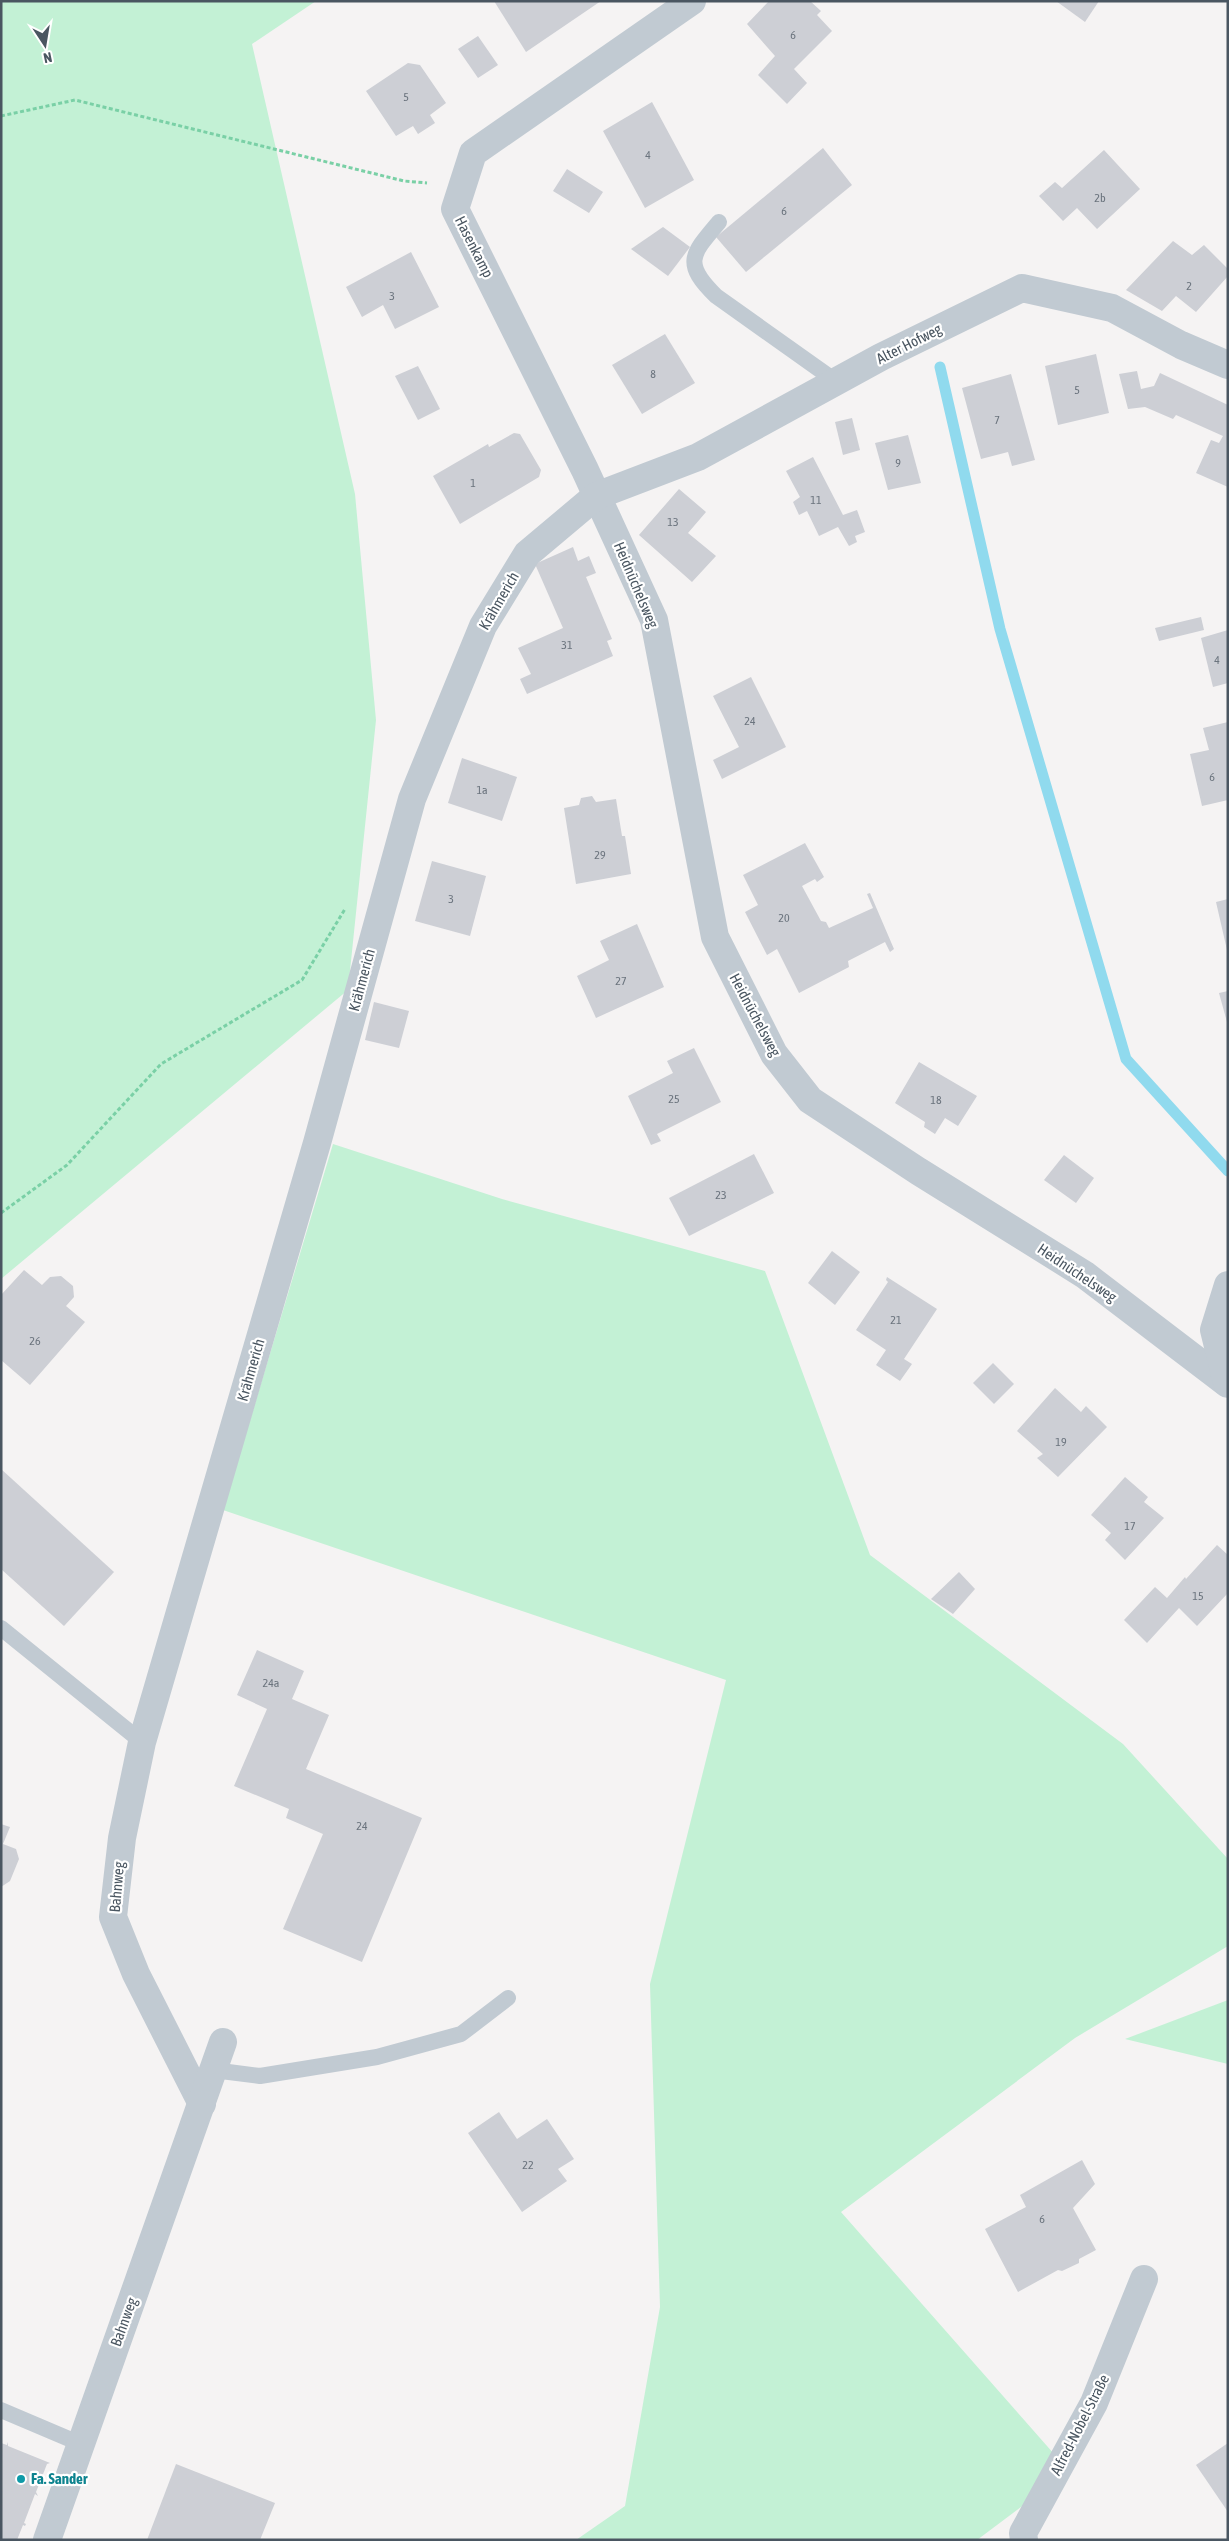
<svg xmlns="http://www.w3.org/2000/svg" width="1229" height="2541" viewBox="0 0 1229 2541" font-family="'Asap Condensed',sans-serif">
<rect width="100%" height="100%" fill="#f5f3f3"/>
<g fill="#c3f1d5">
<polygon points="1,1 316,1 252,44 355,494 376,720 348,990 1,1279"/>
<polygon points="333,1144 502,1199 765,1271 870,1555 1123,1744 1228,1859 1228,1946 1075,2038 841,2212 1069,2471 977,2540 576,2540 625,2506 660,2307 650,1984 726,1680 223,1510"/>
<polygon points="1228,2000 1228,2064 1125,2039"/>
</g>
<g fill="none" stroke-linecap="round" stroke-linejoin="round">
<polyline stroke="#90daee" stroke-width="11" points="940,367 1000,629 1126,1059 1228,1171"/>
</g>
<g fill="#cdcfd5">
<polygon points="494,1 601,1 526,52"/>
<polygon points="769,1 810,1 821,11 817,15 832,31 794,69 807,83 787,104 758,75 775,56 747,24"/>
<polygon points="1056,1 1099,1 1085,22"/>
<polygon points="478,36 498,65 478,78 458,49"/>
<polygon points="408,63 420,65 446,103 430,115 435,123 418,134 413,126 396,136 366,91"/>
<polygon points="652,102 694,180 645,208 603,131"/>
<polygon points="823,148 852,185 746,272 716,237"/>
<polygon points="1104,150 1140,189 1097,229 1077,208 1063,221 1039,196 1055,182 1062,188"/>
<polygon points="567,169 603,192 589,213 553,191"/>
<polygon points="663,227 690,247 668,276 631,249"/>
<polygon points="1173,241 1192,255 1204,245 1228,269 1228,276 1196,312 1176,296 1162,311 1126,290"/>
<polygon points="411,252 439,307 395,329 383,305 362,317 346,287"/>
<polygon points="665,334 695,383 642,414 612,365"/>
<polygon points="1096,354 1109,413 1058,425 1045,366"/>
<polygon points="418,366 440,409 418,420 395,376"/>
<polygon points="1137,371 1141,389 1154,386 1160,373 1228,405 1228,487 1196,473 1211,440 1219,443 1223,436 1176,415 1173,419 1145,407 1128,409 1119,374"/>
<polygon points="1011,374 1035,460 1012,466 1008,452 981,459 962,388"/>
<polygon points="852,418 860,450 843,455 835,422"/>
<polygon points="514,433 520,434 541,470 539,477 460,524 433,476 488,444 489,447"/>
<polygon points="908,435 921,483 888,490 875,443"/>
<polygon points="813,457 843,515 857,510 865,532 855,536 857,542 849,546 838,527 819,536 807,511 799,515 793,502 800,497 786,471"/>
<polygon points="679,489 706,512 688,533 716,556 692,582 639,535"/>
<polygon points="573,547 578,561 589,556 596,573 586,577 612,639 607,641 613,656 527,694 520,679 531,674 518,648 563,628 535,564"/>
<polygon points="1201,617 1204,630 1159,641 1155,628"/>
<polygon points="1228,630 1228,683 1213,687 1201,638"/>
<polygon points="751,677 786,747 722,779 713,760 739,747 713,696"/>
<polygon points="1228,722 1228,800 1202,806 1190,754 1209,750 1203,728"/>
<polygon points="462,758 517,777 502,821 448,803"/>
<polygon points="592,796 596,802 616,799 622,836 625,836 631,874 576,884 564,808 579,805 581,798"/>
<polygon points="805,843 824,877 817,882 815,879 802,886 821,921 826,922 829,928 873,908 867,894 870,893 894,949 890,952 885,942 848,961 849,967 799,993 777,949 767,955 745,912 758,905 743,875"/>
<polygon points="432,861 486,876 470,936 415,921"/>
<polygon points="1228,899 1228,949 1227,950 1216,902"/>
<polygon points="637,924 664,987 596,1018 577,976 609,960 600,941"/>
<polygon points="1228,991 1228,1022 1227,1022 1219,993"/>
<polygon points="374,1002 409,1011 399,1048 365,1040"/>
<polygon points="694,1048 721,1102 657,1134 661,1141 651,1145 628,1096 673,1073 667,1061"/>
<polygon points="919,1062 977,1096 958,1126 945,1118 935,1134 924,1127 925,1122 895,1103"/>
<polygon points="754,1154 774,1193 689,1236 669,1198"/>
<polygon points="1064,1155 1094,1178 1076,1203 1044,1180"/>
<polygon points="832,1251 860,1272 835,1305 808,1283"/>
<polygon points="24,1270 42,1285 50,1277 61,1276 73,1286 74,1297 66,1306 85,1322 30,1385 1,1360 1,1295"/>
<polygon points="887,1277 937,1309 904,1359 912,1364 900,1381 876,1365 886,1350 856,1330 888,1282 886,1280"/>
<polygon points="993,1363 1014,1384 994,1404 973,1383"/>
<polygon points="1055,1388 1081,1412 1086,1406 1107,1427 1058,1477 1037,1458 1043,1454 1017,1431"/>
<polygon points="1,1469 114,1572 64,1626 1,1569"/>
<polygon points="1125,1477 1148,1497 1144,1502 1164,1518 1125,1560 1105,1540 1111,1533 1091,1515"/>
<polygon points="1217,1545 1228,1555 1228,1593 1197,1626 1179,1608 1147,1643 1124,1620 1155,1587 1167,1598 1185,1577 1186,1579"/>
<polygon points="959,1572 975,1589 953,1614 931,1599"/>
<polygon points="257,1650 304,1671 292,1699 329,1715 306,1769 422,1818 362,1962 283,1929 323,1834 286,1818 289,1809 234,1786 267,1709 237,1695"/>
<polygon points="1,1824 10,1827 3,1844 16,1849 19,1859 10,1881 1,1887"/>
<polygon points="499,2112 517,2139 547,2119 574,2159 558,2169 567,2181 522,2212 468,2133"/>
<polygon points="1082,2160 1095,2184 1073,2208 1096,2250 1079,2259 1079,2263 1062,2271 1058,2270 1018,2292 985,2229 1026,2207 1020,2195"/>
<polygon points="8,2442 8,2446 50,2463 47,2464 36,2492 38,2496 35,2494 24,2523 26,2524 25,2526 23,2525 17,2540 1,2540 1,2443 7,2445"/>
<polygon points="1228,2443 1228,2512 1196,2465"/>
<polygon points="176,2464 275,2503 260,2540 147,2540"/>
</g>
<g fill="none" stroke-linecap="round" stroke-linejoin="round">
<g stroke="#7ad0a6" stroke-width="3" stroke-dasharray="4 2.5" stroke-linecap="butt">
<polyline points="1,116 75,100 404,181 427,183"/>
<polyline points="1,1213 67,1165 161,1064 302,980 345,909"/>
</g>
<g stroke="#c1cad2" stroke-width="16">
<path d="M719 222C692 254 682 263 716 296L837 382"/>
<polyline points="1,1628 142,1742"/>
<polyline points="213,2070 260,2076 377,2057 461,2034 508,1998"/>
<polyline points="1,2410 81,2444"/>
</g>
<g stroke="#c1cad2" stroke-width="28">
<polyline points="692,1 473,153 455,209 585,470 654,620 715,937 774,1054 810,1100 918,1171 1085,1275 1228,1384"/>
<polyline points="1227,1383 1214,1330 1228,1285"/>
<polyline points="202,2104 136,1974 113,1917 122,1838 142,1742 317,1143 412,799 483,626 527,554 596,496 698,457 881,357 1022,288 1112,308 1181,345 1228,365"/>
<polyline points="47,2540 223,2042"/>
<polyline points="1024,2540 1023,2533 1094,2403 1144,2279"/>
</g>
</g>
<circle fill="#0f9aa8" stroke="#fff" stroke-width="2" cx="21" cy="2479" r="5"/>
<g text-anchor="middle" stroke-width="4.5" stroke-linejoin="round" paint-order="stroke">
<g font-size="12" fill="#6b747e">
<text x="793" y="39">6</text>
<text x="406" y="101">5</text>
<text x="648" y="159">4</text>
<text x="1100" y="202">2b</text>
<text x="784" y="215">6</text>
<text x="1189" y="290">2</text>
<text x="392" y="300">3</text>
<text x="653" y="378">8</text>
<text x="1077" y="394">5</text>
<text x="997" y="424">7</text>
<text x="898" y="467">9</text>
<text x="473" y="487">1</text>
<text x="816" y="504">11</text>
<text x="673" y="526">13</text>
<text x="567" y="649">31</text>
<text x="1217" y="664">4</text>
<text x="750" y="725">24</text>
<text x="1212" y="781">6</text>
<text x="482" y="794">1a</text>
<text x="600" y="859">29</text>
<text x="451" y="903">3</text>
<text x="784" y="922">20</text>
<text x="621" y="985">27</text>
<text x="674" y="1103">25</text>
<text x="936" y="1104">18</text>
<text x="721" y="1199">23</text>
<text x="896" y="1324">21</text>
<text x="35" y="1345">26</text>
<text x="1061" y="1446">19</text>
<text x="1130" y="1530">17</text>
<text x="1198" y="1600">15</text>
<text x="271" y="1687">24a</text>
<text x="362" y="1830">24</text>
<text x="528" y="2169">22</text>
<text x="1042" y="2223">6</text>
</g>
<g font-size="15" fill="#4a5661" stroke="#fff">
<text transform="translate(474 247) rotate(63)" y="5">Hasenkamp</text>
<text transform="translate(909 344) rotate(-27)" y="5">Alter Hofweg</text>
<text transform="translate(636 585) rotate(67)" y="5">Heidnüchelsweg</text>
<text transform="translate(499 601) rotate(-60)" y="5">Krähmerich</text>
<text transform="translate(362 980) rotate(-75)" y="5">Krähmerich</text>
<text transform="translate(755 1015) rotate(62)" y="5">Heidnüchelsweg</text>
<text transform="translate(1077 1273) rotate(34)" y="5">Heidnüchelsweg</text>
<text transform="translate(251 1370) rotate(-74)" y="5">Krähmerich</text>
<text transform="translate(117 1887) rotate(-85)" y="5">Bahnweg</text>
<text transform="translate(124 2322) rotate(-70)" y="5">Bahnweg</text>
<text transform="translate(1080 2425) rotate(-63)" y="5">Alfred-Nobel-Straße</text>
</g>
<g font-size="15" font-weight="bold" fill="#0d838f" stroke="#fff" text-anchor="start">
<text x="31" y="2484">Fa. Sander</text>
</g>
</g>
<rect width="1229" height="2541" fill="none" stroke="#4a5661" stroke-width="5"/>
<g transform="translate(45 45) rotate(168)" stroke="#ffffff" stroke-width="4" paint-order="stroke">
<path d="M0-4L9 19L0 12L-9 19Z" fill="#4a5661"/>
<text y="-8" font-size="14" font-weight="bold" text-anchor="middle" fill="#4a5661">N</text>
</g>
</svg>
